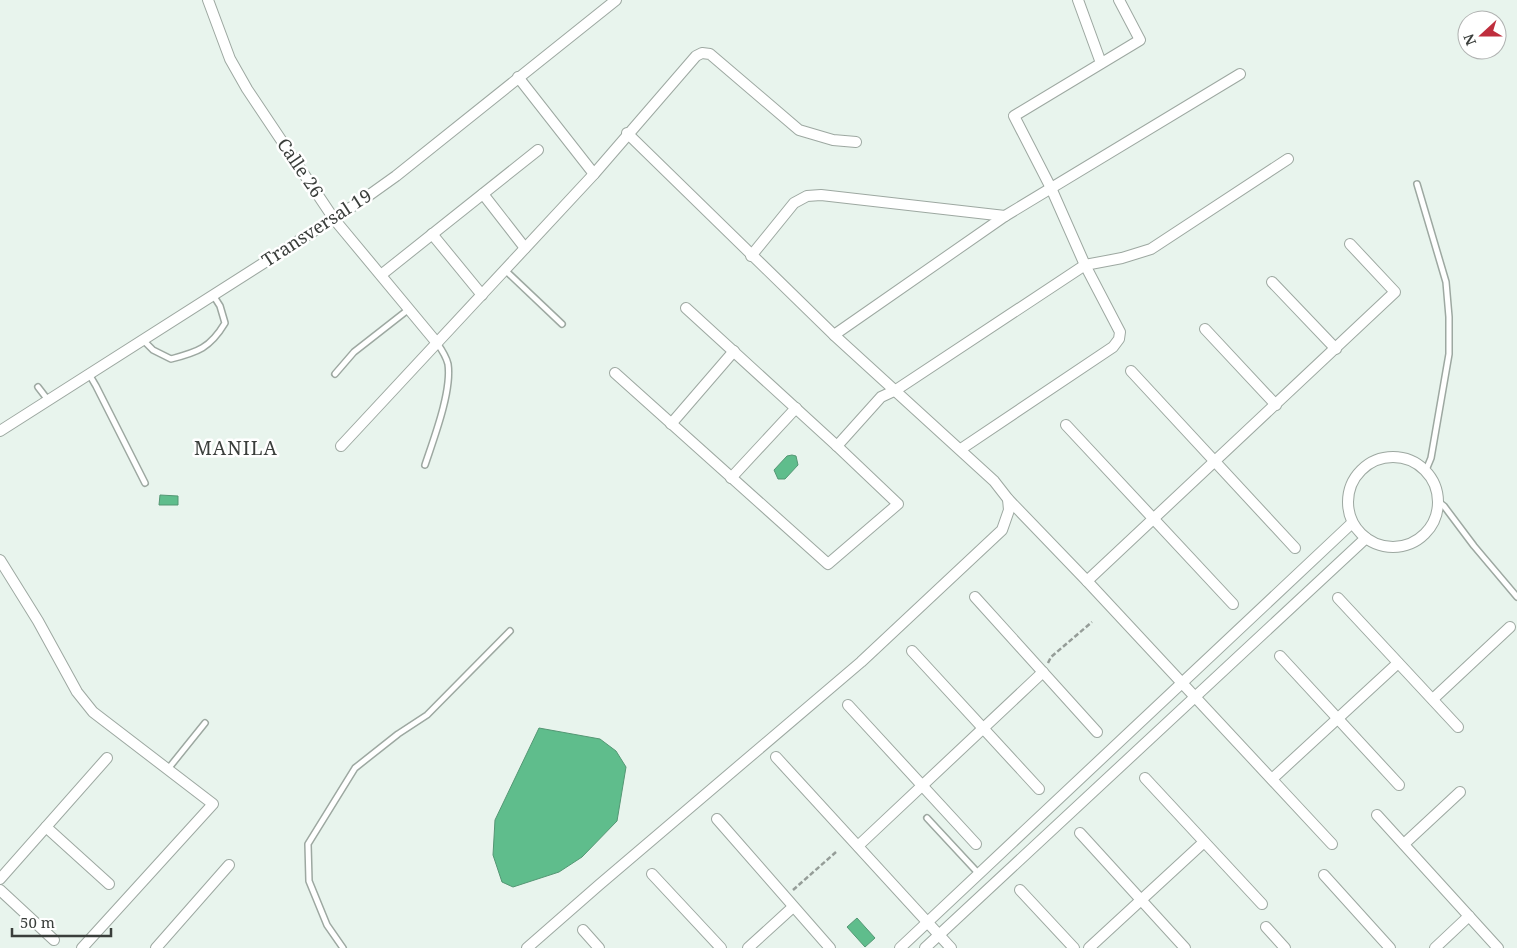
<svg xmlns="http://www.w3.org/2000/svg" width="1517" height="948" viewBox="0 0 1517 948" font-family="'Noto Serif',serif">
<rect width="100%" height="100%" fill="#e8f4ed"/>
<g fill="#5fbd8c" stroke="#549774">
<polygon points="792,455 796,456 798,465 785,479 778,479 774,470 787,456"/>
<polygon points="160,495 178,496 178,505 159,505"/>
<polygon points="539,728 600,739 616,751 626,767 617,821 582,857 559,872 513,887 502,882 493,855 495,820"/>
<polygon points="857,918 875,938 865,947 847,927"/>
</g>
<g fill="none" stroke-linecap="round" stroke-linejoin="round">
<g stroke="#9da8a1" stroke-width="8">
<g id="lane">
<polyline points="1417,184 1446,282 1449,317 1449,354 1431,458 1426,470"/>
<polyline points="505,270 562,324"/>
<path d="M143 340 153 350 171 359C198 352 210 348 225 323L220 306 213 295"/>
<polyline points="89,374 96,386 145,483"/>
<polyline points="335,374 354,352 409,309"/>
<polyline points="38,387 48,400"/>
<path d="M425 465C434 438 452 391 448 364 446 356 442 350 437 343"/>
<polyline points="1439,502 1444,506 1474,546 1517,597"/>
<polyline points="168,769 205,723"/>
<polyline points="927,818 979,874"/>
<polyline points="343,948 327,925 309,881 308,844 355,768 398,734 427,715 510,631"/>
</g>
</g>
<g stroke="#9da8a1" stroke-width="12">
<g id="street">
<polyline points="208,0 230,59 247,89 334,219 437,343"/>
<polyline points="1078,0 1101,63"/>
<polyline points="518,77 594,174"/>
<polyline points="627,133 834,335 994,481 1008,499 1087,581 1332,844"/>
<polyline points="483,194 525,248"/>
<polyline points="432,234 482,295"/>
<polyline points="751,256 794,203 807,196 821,195 1005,216"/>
<polyline points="381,275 538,150"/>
<polyline points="1272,282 1336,349"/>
<polyline points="1205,329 1276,405"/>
<polyline points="834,335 1005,216 1240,74"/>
<polyline points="1131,371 1295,548"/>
<polyline points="615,373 828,564 898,504 837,446 686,308"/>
<polyline points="671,424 734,351"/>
<polyline points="1066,425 1233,604"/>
<polyline points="0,431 361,201 396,176 616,0"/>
<polyline points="341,446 594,174 696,56 702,53 710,54 799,130 833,140 856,142"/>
<polyline points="837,446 881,397 896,390 1085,265 1122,258 1151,249 1288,159"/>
<polyline points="961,449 1113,347 1119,339 1120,332 1085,265 1051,188 1014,116 1140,40 1119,0"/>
<circle cx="1393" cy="502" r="45"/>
<polyline points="731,478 796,408"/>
<polyline points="0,560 38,621 77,692 93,712 213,804 82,948"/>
<polyline points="1087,581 1395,292 1350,244"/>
<polyline points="975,597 1097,732"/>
<polyline points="1338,598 1458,727"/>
<polyline points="912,651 1039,789"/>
<polyline points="1280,656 1399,785"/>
<polyline points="1433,699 1510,627"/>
<polyline points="848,705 976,844"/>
<polyline points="776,757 951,948"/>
<polyline points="1145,778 1262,904"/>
<polyline points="1272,779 1398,663"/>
<polyline points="1377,815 1498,948"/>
<polyline points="717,819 830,948"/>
<polyline points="46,827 109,884"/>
<polyline points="1080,833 1185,948"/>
<polyline points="1404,844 1460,792"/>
<polyline points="858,846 1043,672"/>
<polyline points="652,874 721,948"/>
<polyline points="1324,875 1390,948"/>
<polyline points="0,879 107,758"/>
<polyline points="0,890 54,940"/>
<polyline points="1020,890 1074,948"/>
<polyline points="1266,927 1285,948"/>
<polyline points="583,930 599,948"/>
<polyline points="156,948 229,865"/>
<polyline points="527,948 599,885 861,662 1002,530 1009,510 1008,499"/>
<polyline points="748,948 793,907"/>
<polyline points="900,948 1351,524"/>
<polyline points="925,948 1366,538"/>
<polyline points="1089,948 1204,842"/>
<polyline points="1435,948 1469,916"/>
</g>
</g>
<g stroke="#959d98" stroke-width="2.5" stroke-dasharray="5 2.5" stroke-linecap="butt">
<polyline points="1048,663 1051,657 1092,622"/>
<polyline points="793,890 836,852"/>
</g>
<use href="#lane" stroke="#fff" stroke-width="5"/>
<use href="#street" stroke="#fff" stroke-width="10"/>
</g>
<g text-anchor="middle" stroke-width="5" stroke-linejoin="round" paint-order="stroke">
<g font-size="18" fill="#3a3e3b" stroke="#fff">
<text transform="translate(300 168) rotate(56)" y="6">Calle 26</text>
<text transform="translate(317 228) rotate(-33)" y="6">Transversal 19</text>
</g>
<g font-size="19" letter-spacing="1" fill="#3a3e3b" stroke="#fff">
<text x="236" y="455">MANILA</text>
</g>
</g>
<g transform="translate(1482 35) rotate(249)"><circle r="24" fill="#ffffff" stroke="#b0b2b1"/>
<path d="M0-4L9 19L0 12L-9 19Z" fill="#bf2e3d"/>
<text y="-8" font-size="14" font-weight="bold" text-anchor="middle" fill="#3a3e3b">N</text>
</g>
<path d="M12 928v8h99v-8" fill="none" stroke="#3a3e3b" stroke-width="2.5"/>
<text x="20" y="928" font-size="15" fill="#3a3e3b" stroke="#ffffff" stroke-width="4" paint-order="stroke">50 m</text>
</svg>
